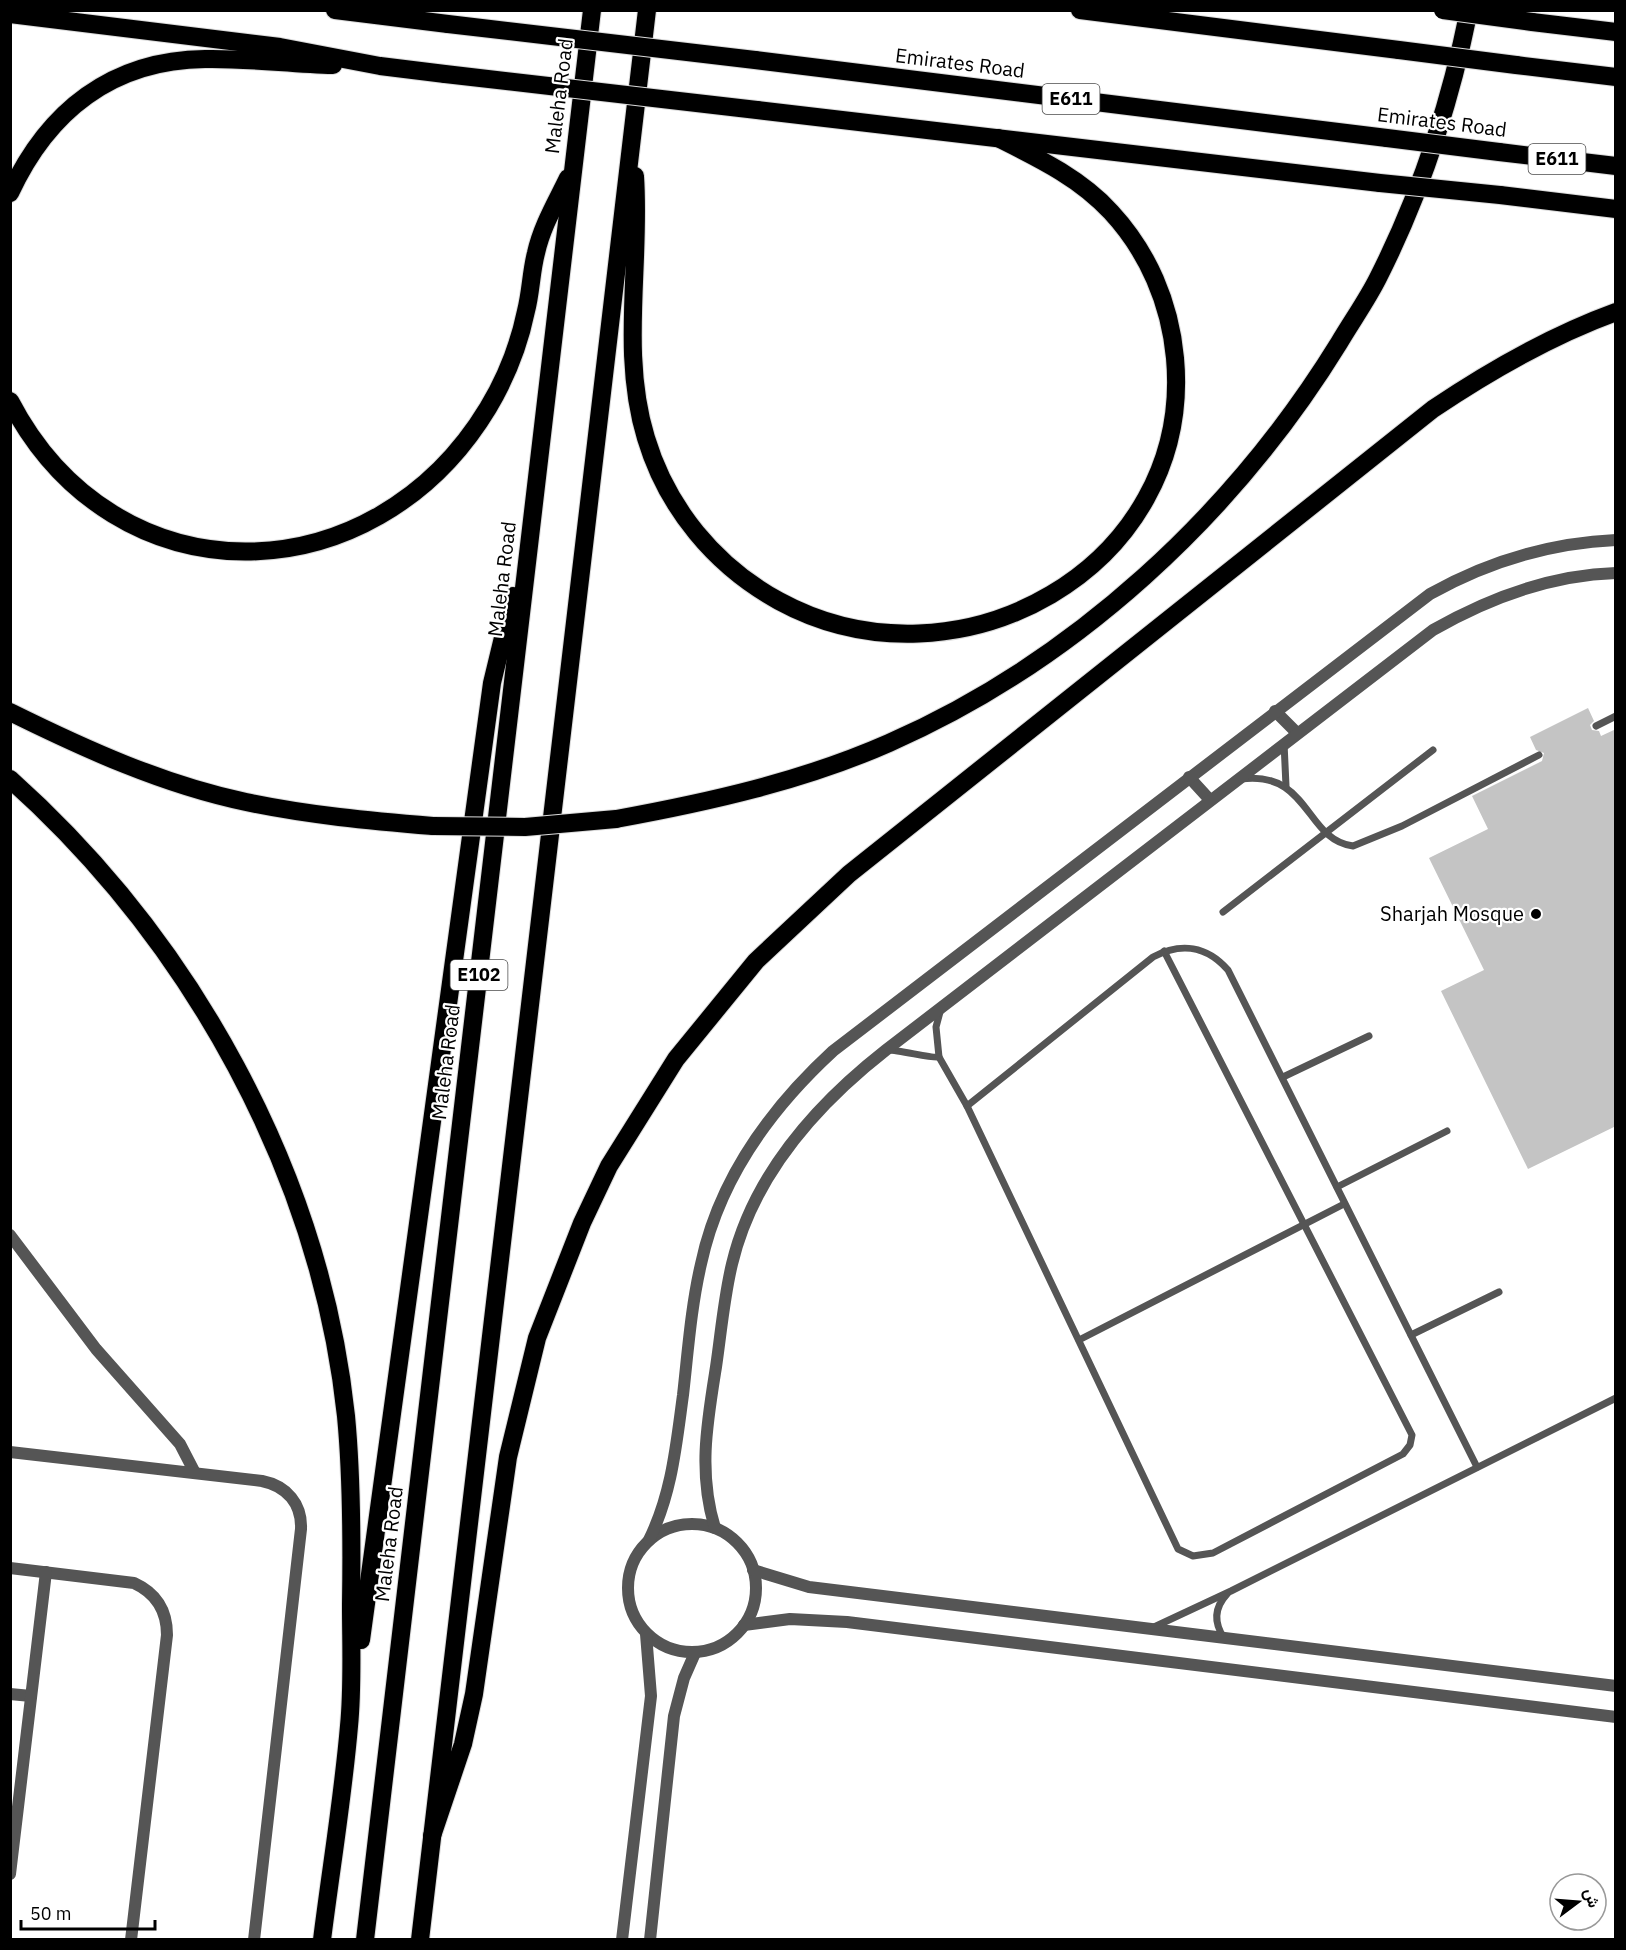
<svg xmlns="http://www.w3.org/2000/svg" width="1626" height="1950" viewBox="0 0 1626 1950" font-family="'IBM Plex Sans',Vazirmatn,sans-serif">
<rect width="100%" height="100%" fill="#fff"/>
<polygon fill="#c4c4c4" points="1588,708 1594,721 1590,725 1592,730 1599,731 1601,736 1616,729 1616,1126 1528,1169 1441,991 1484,970 1429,858 1488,829 1472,796 1542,761 1544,753 1536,750 1530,737"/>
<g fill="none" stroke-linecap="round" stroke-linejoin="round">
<g stroke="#dbdbdb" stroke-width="20">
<g id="motorway">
<polyline points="335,10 448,24"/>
<polyline points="1080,10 1399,50"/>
<polyline points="10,14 280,47 380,66 445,74"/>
<polyline points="1532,22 1616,32"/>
<polyline points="755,60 1387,138"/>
<polyline points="1516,65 1616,77"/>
<polyline points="757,110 1380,183"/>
<polyline points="1499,152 1616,166"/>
<path d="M635 176C641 264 620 353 646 438 667 508 715 566 779 601 957 698 1194 568 1175 358 1170 303 1148 252 1111 212 1080 178 1038 158 998 138"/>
<path d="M10 193C48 111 112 60 205 59 247 58 290 64 333 65"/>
<polyline points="1500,195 1616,209"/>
<path d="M10 401C115 603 373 598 488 408 506 378 519 345 526 311 531 292 531 272 536 253 542 226 556 203 568 178"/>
<path d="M10 712C85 749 164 785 246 802 307 815 371 821 433 826"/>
<path d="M10 779C191 941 320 1172 346 1416 352 1479 352 1542 351 1605 351 1645 353 1686 349 1726 343 1797 331 1868 322 1940"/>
<path d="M616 819C709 802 803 781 889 743 1075 661 1233 515 1339 343 1352 321 1367 300 1378 278 1421 193 1450 104 1469 10"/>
<polyline points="361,1640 492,683 513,596"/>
<path d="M432 1836 463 1744 474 1694 508 1457 537 1338 582 1223 609 1166 676 1059 756 961 849 874 1433 409C1491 370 1550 336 1616 312"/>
<polyline points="365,1940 592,10"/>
<polyline points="420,1940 647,10"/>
</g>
</g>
<g stroke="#555" stroke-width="7">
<polyline points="1596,726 1616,716"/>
<polyline points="1284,743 1286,786"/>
<path d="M1241 779C1310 770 1305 840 1353 846L1402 826 1539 755"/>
<polyline points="1223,912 1433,750"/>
<path d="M888 1050C900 1050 934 1059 939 1057L936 1027 940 1012"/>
<polyline points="939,1057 967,1106 1178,1549 1193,1556 1213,1553 1403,1454 1410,1445 1412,1435 1164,951"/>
<polyline points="1283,1077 1369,1036"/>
<path d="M967 1106 1153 957C1181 942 1207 946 1228 970L1477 1467"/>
<polyline points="1337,1187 1447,1131"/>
<polyline points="1411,1335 1499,1292"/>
<polyline points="1079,1340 1344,1204"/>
<polyline points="1154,1627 1231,1591 1616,1398"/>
<path d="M1224 1638C1214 1623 1214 1608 1227 1594"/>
</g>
<g stroke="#555" stroke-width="12">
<polyline points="1275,711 1297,733"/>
<polyline points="1189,777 1210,800"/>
<polyline points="10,1235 96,1349 180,1444 195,1473"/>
<path d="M10 1452 262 1481C287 1486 302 1504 301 1529L254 1940"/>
<circle cx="692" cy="1588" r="64"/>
<path d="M715 1528C698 1473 707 1423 716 1367 721 1333 724 1297 732 1264 753 1176 817 1104 886 1050L1433 630C1489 598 1550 575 1616 573"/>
<path d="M649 1540C672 1493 676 1446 683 1395 688 1351 691 1307 701 1264 719 1179 770 1109 833 1051L1430 594C1487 562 1550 543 1616 540"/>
<path d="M10 1568 134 1583C156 1593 167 1611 167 1635L131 1940"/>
<polyline points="753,1570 809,1587 1616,1686"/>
<polyline points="744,1625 790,1619 847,1622 1616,1717"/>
<polyline points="10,1694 31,1696"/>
<polyline points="10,1874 46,1572"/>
<polyline points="622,1940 651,1696 646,1634"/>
<polyline points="650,1940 674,1716 684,1678 695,1653"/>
</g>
<use href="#motorway" stroke="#000" stroke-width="18"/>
<g stroke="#dbdbdb" stroke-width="20" stroke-linecap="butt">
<g id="motorway-bridge">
<polyline points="1443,10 1532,22"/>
<polyline points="448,24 755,60"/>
<polyline points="1399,50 1516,65"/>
<polyline points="445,74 757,110"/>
<polyline points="1387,138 1499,152"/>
<polyline points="1380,183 1500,195"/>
<polyline points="433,826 525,827 616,819"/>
</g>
</g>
<use href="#motorway-bridge" stroke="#000" stroke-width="18"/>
</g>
<circle fill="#000" stroke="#fff" stroke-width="2" cx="1536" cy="914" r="6"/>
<g text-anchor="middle" stroke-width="4.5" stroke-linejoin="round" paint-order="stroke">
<g fill="#fff" stroke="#4c4c4c" stroke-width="1.5">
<rect x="1042.5" y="84" width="57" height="30" rx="4.5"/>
<rect x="1528.5" y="144" width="57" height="30" rx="4.5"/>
<rect x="450.5" y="960" width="57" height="30" rx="4.5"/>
</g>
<g font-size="18" font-weight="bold" fill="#000">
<text x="1071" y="105">E611</text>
<text x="1557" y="165">E611</text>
<text x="479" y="981">E102</text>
</g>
<g font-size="20" fill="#000" stroke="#fff">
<text transform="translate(960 63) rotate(7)" y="7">Emirates Road</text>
<text transform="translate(559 96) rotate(-83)" y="7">Maleha Road</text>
<text transform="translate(1442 122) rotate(7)" y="7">Emirates Road</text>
<text transform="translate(502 579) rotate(-83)" y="7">Maleha Road</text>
<text transform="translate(446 1062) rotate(-83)" y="7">Maleha Road</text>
<text transform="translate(389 1544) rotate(-83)" y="7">Maleha Road</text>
</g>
<g font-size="20" fill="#000" stroke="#fff" text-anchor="end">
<text x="1524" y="921">Sharjah Mosque</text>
</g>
</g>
<rect width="1626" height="1950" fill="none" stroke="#000000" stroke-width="24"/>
<g transform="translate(1578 1902) rotate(74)"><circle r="28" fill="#ffffff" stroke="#999999" stroke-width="1.5"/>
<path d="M0-4.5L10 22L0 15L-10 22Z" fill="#000000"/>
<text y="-9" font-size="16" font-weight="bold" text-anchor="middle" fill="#000000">ش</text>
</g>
<path d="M21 1920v9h134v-9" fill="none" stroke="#000000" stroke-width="3"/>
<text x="30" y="1920" font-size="18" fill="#000000" stroke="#ffffff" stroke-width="4.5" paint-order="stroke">50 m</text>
</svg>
